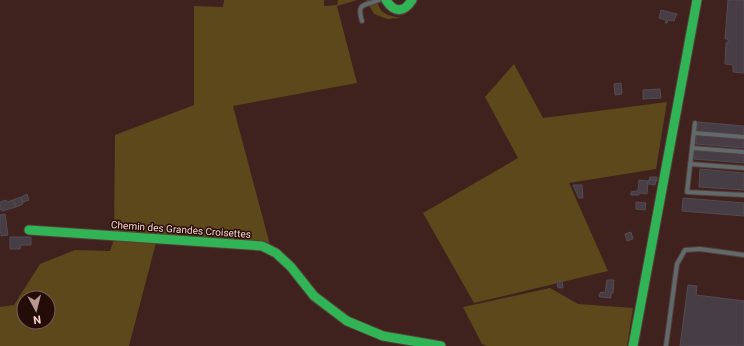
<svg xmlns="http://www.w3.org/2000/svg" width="744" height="346" viewBox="0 0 744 346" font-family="Roboto,sans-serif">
<rect width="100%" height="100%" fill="#3f221e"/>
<g fill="#5c481a" fill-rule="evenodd">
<path d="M224 0H324V6L337 5 338 0H357L337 6 357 83 233 106 270 245 158 235 129 346H0V307L14 305 40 264 75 250 110 251 114 240 115 135 194 105V6L223 7ZM24 298H48V322H24Z"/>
<path d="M366 0H377C380 15 388 15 401 18L387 19 374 14Z"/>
<polygon points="514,64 543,118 667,102 656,169 569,183 608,271 474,303 423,213 518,158 485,97"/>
<polygon points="550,288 578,304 633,308 627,346 487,346 482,344 463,307"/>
</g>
<g fill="#473d44" stroke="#544b52">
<polygon points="728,0 744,0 744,73 733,72 733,65 725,64 726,43 728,43 728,39 725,39"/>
<polygon points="661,10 677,14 677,15 676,15 674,21 668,20 667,23 665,23 666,20 659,18"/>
<polygon points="621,83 622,94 615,95 614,84"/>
<polygon points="660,89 661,98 643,99 643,90"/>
<polygon points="698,122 744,126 744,135 697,132"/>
<polygon points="696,135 744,139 744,148 696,144"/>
<polygon points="694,150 744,154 744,163 694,159"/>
<polygon points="700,169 744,173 744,190 699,187"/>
<polygon points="650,177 657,177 657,181 649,180"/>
<polygon points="639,180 648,181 647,194 639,193 639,195 631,195 631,192 636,191 638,190"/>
<polygon points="649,180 656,180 655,185 648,184"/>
<polygon points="573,185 582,185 583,198 579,198"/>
<polygon points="27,194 29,200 23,202 21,197"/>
<polygon points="21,197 23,204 16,207 13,200"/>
<polygon points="683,198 744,203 744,216 682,211"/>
<polygon points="6,200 7,202 13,200 16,207 2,211 1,209 0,210 0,202"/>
<polygon points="636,202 646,203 645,210 636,209"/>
<polygon points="5,214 8,235 1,236 1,232 0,233 0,215"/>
<polygon points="631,232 633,239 627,241 625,234"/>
<polygon points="10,237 31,237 31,245 21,245 20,249 10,249"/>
<polygon points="607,280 614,280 613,293 611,293 611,298 600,297 599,296 600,293 601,292 605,293"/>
<polygon points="562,281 563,288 558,288 557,282"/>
<polygon points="688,285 697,286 696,295 744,301 744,346 680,346"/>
</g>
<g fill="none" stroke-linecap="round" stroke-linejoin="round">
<g stroke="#563e39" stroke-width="6">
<g id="lane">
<path d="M362 21C356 2 365 6 379 0"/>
<polyline points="695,123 687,192 744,195"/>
<polyline points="694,133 744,137"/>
<polyline points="692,148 744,152"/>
<polyline points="690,164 744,168"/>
<polyline points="666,346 677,264 685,250 700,249 744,255"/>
</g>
</g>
<g stroke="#563e39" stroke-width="11">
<g id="fast">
<path d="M386 0C394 13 404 13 412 0"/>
<polyline points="29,230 262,246 276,253 291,267 314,296 347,321 383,336 441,346"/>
<polyline points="633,346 697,0"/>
</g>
</g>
<use href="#lane" stroke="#606a6c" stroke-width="4"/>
<use href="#fast" stroke="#30b455" stroke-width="9"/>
</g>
<g text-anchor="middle" stroke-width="3" stroke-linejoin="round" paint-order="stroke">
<g font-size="10" fill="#f8d5ce" stroke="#240c09">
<text transform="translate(181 229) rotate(4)" y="4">Chemin des Grandes Croisettes</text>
</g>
</g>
<g transform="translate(36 310) rotate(173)"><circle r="19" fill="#240c09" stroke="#795c58"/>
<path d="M0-3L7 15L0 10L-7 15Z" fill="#b79690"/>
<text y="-6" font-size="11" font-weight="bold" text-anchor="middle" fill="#f8d5ce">N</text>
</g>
</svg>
